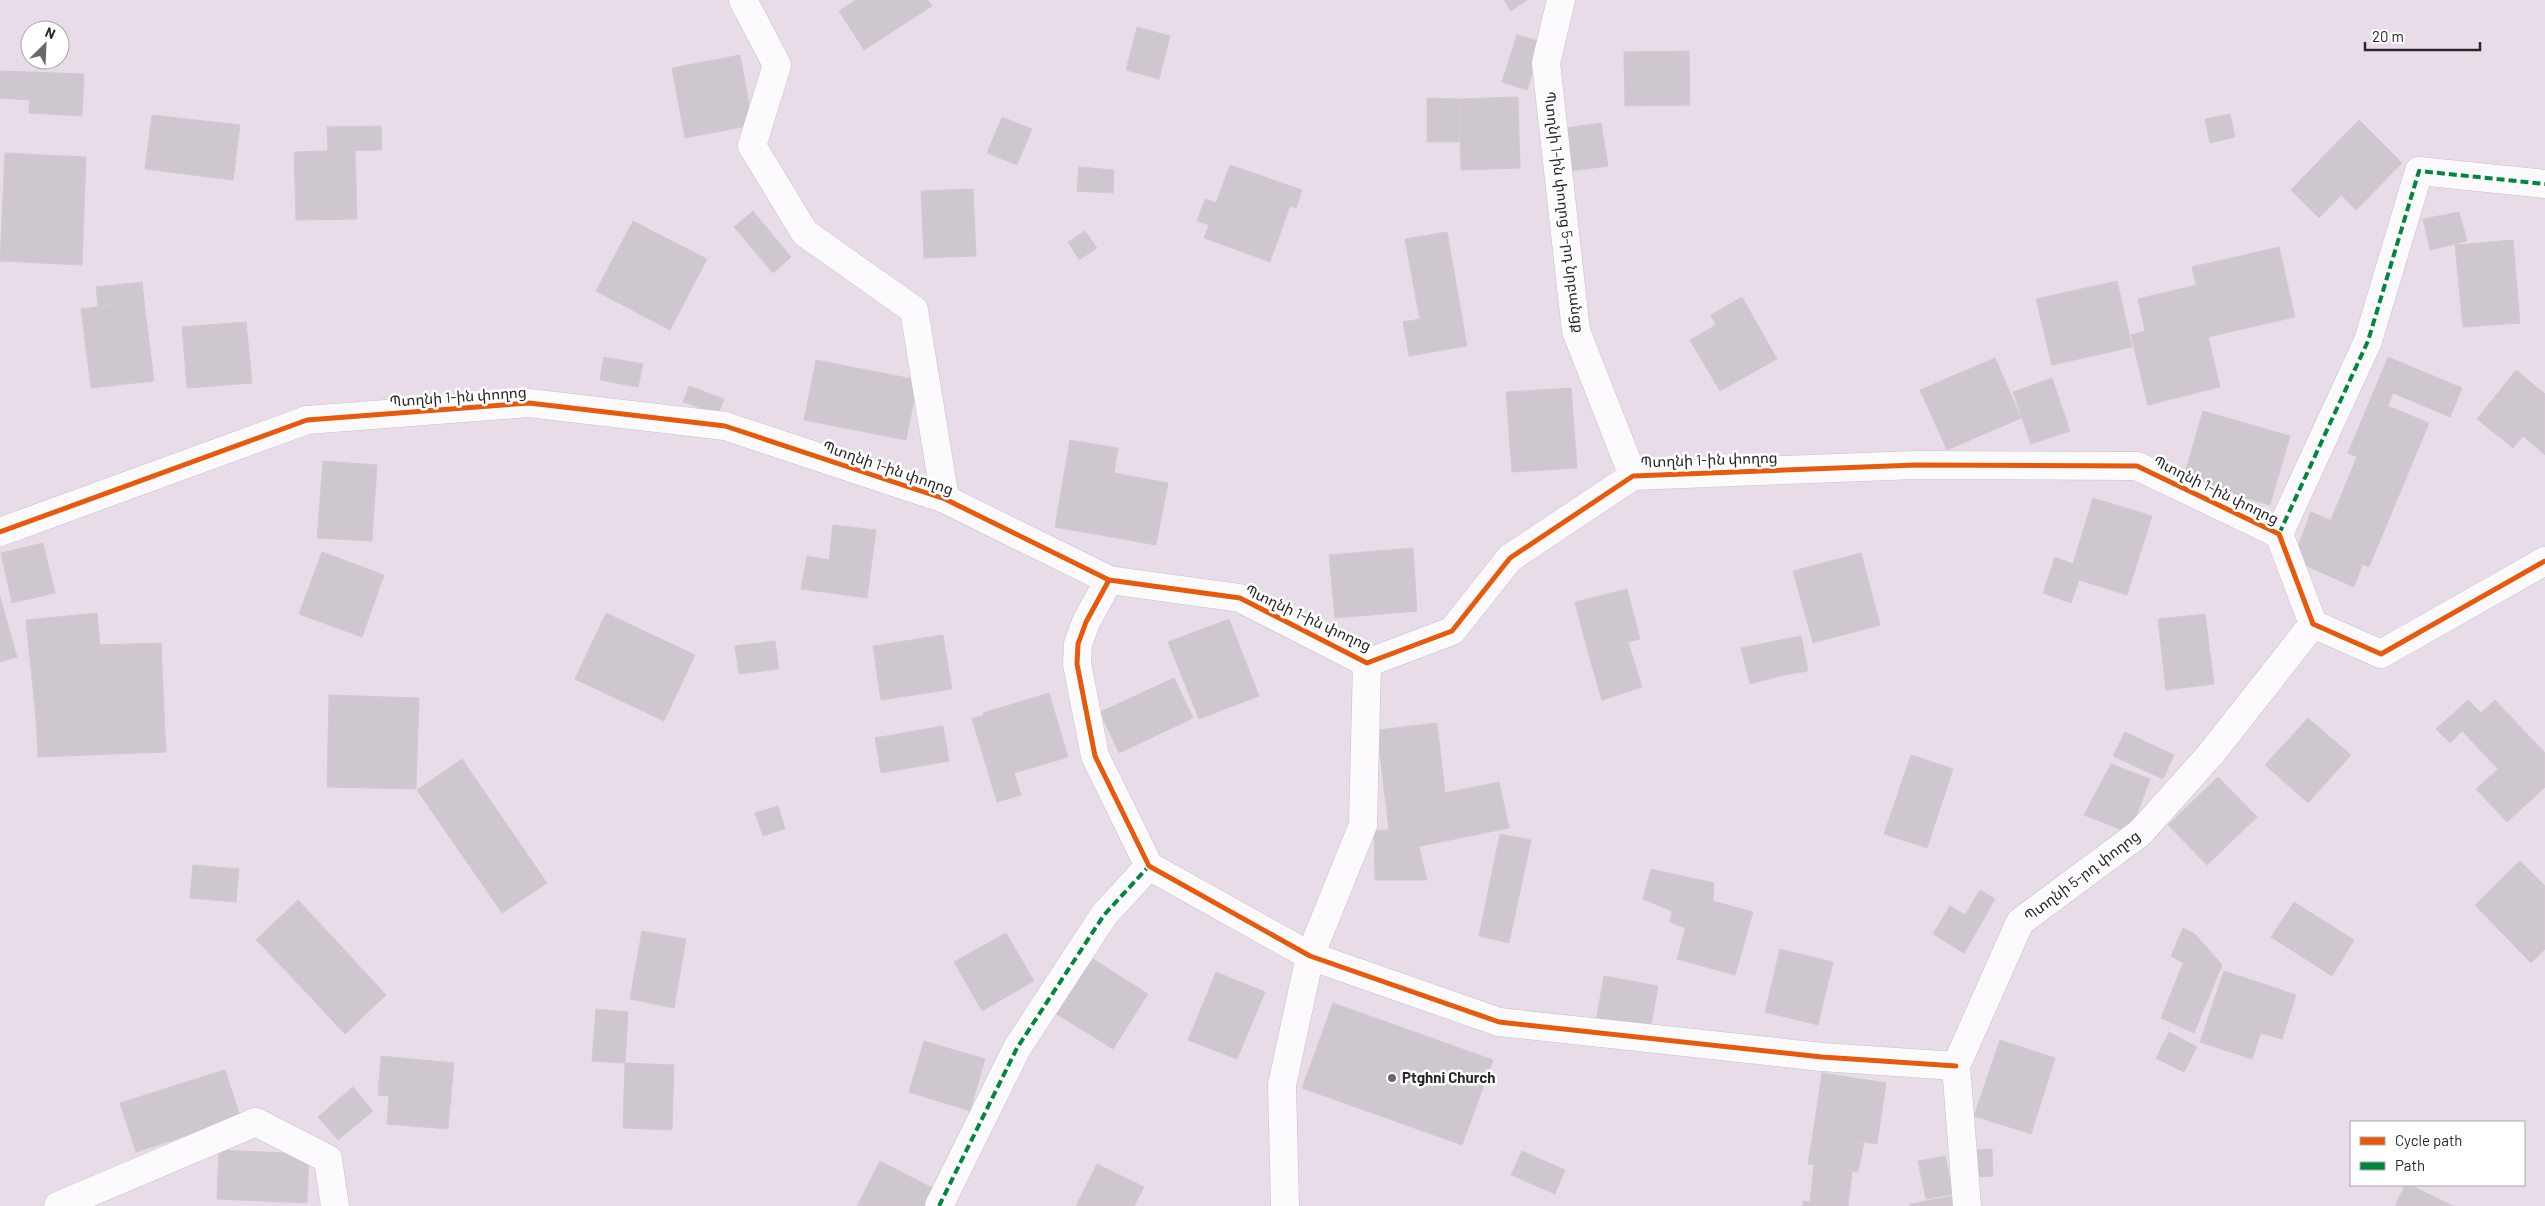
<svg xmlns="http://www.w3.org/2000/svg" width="2545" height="1206" viewBox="0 0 2545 1206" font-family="Barlow,'Noto Sans Armenian',sans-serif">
<rect width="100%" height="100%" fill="#e8dce8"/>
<g fill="#cfc7cf" stroke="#d2c9d2">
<polygon points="856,0 928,0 932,6 864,50 839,11"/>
<polygon points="1504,0 1527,0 1511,11"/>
<polygon points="1137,27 1170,36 1159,79 1126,70"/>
<polygon points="1517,35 1542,42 1527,90 1502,82"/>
<polygon points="1689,51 1690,105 1625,106 1624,52"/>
<polygon points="740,55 753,125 685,138 672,68"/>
<polygon points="0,71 31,72 30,100 0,98"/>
<polygon points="31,72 84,74 82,116 29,113"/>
<polygon points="1518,97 1520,168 1461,170 1459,99"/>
<polygon points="1427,98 1459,99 1459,142 1427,142"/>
<polygon points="2230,114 2235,137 2210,143 2205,119"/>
<polygon points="152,115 240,125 233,180 145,169"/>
<polygon points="1002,117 1032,129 1017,165 987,153"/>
<polygon points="2359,120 2402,163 2356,210 2313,167"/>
<polygon points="1601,123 1608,166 1571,171 1565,128"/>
<polygon points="381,126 382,150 328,151 327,127"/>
<polygon points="355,150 357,219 296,220 294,152"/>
<polygon points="5,153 86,157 82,265 0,261"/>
<polygon points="1230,165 1302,190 1296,208 1290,206 1270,262 1204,238 1209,225 1197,221 1205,199 1216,203"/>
<polygon points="1079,167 1114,170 1113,193 1077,191"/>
<polygon points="2313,167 2341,195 2319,218 2291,190"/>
<polygon points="973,189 976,256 924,258 921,191"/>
<polygon points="753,211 791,257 773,273 734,227"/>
<polygon points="2459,212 2467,241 2430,250 2423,219"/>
<polygon points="633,221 707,259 670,330 596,291"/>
<polygon points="1085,231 1097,248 1079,260 1068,242"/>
<polygon points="1447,232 1461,312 1420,320 1405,239"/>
<polygon points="2513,240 2520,323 2463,327 2455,245"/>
<polygon points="2279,247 2295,317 2208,337 2192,267"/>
<polygon points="2117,281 2132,347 2052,365 2036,299"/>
<polygon points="142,282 144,301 98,306 96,287"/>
<polygon points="2196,285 2220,387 2148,405 2131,335 2145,331 2138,299"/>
<polygon points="1742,297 1777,359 1720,391 1690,340 1716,325 1711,315"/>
<polygon points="144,301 154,381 91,388 81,309"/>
<polygon points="1461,312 1467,346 1409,356 1403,322"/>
<polygon points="246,322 252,383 187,388 182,327"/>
<polygon points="604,357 643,364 638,387 600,380"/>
<polygon points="2388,357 2462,388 2450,417 2393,393 2388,406 2429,423 2419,447 2361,422"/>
<polygon points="1995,358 2021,418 1947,450 1920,390"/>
<polygon points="816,360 918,380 906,440 804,420"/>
<polygon points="2516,370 2545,394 2545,455 2523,436 2513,448 2477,419"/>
<polygon points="2052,378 2070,431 2031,444 2013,392"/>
<polygon points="689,386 724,399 718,414 683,402"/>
<polygon points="1571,388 1577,468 1512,472 1506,392"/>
<polygon points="2203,411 2290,436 2270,505 2183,480"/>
<polygon points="2361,422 2419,447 2369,567 2320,546 2357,457 2348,453"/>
<polygon points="1070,440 1118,448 1114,473 1168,483 1156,545 1055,527"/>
<polygon points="323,461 377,465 372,541 317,538"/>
<polygon points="2093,498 2152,516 2127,595 2079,580 2071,603 2043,593 2055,557 2073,564"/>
<polygon points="2311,512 2330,520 2320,546 2362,565 2354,587 2293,560"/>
<polygon points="833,525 876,530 867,598 801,589 807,556 829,560"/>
<polygon points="43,543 55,593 12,603 1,553"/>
<polygon points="1413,548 1417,611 1335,618 1329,555"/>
<polygon points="322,552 384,575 362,637 299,614"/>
<polygon points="1861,553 1880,625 1813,643 1793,571"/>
<polygon points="1627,589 1640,639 1588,652 1575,602"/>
<polygon points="0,597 17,657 0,662"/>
<polygon points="97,613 100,645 161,643 164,713 36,718 26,620"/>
<polygon points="606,613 695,655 664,721 575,679"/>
<polygon points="2205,614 2214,684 2166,690 2158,619"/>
<polygon points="1229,619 1259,696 1199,719 1168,642"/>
<polygon points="943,635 952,689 881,700 873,646"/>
<polygon points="1801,636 1808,671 1784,675 1776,641"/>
<polygon points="775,641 779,669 739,674 735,646"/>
<polygon points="1776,641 1784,675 1750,684 1741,648"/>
<polygon points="1628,642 1642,687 1602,700 1588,652"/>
<polygon points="1174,678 1193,718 1119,753 1100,712"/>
<polygon points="1049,693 1068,757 1014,773 1021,795 997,802 972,719 984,715 983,713"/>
<polygon points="329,695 419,698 416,789 327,787"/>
<polygon points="2468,700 2481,713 2450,743 2436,729"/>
<polygon points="2495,700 2545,753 2545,787 2507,822 2476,789 2498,769 2462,731"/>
<polygon points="164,713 166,752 38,757 36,718"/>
<polygon points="2308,718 2351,755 2308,803 2265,765"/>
<polygon points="1437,723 1445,793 1499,782 1509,828 1401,850 1397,829 1389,830 1377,730"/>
<polygon points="943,726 949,761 881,773 875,738"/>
<polygon points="2125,732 2174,755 2163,779 2113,756"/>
<polygon points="1911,755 1953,769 1927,848 1884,834"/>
<polygon points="462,759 547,883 502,913 417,790"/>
<polygon points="2111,764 2150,779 2130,833 2084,815"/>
<polygon points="2218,777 2257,817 2207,865 2168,825"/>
<polygon points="778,806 785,829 763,836 755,813"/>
<polygon points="1397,829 1401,850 1419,847 1427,880 1375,880 1374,831"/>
<polygon points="1500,834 1531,840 1509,943 1479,936"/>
<polygon points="2520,861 2545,886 2545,949 2531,963 2475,905"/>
<polygon points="193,865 239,869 236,902 190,898"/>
<polygon points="1651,869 1714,883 1713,901 1694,896 1685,928 1670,922 1672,911 1643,899"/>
<polygon points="1980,890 1995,899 1981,924 1965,915"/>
<polygon points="1694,896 1753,912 1735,975 1677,959"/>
<polygon points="298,900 327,931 285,970 256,940"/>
<polygon points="2294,902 2354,940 2332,976 2271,937"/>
<polygon points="1950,906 1981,924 1964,953 1933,934"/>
<polygon points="2183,928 2195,934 2183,963 2171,956"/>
<polygon points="327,931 386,995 345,1034 285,970"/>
<polygon points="642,931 686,939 674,1008 630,999"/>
<polygon points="1006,933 1034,981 982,1011 954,962"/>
<polygon points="2195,934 2222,965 2194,1033 2161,1018"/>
<polygon points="1780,949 1833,962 1818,1025 1765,1012"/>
<polygon points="1090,957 1148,994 1113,1049 1055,1013"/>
<polygon points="2224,971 2276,988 2252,1059 2200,1042"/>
<polygon points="1216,972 1265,992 1237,1059 1188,1040"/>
<polygon points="1604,976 1658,986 1650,1031 1596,1021"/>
<polygon points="2276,988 2296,995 2282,1039 2261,1033"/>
<polygon points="1333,1003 1493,1060 1462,1145 1302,1088"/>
<polygon points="596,1009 628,1012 625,1063 592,1061"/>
<polygon points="2169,1032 2197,1047 2184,1072 2156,1058"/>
<polygon points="2000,1040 2055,1058 2031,1134 1974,1116"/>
<polygon points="924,1041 985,1059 970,1111 909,1092"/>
<polygon points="381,1056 454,1063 448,1129 387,1124 389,1096 378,1095"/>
<polygon points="625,1063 674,1065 672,1130 623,1128"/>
<polygon points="225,1070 241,1119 202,1131 186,1082"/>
<polygon points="1822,1073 1886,1083 1877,1144 1813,1134"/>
<polygon points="186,1082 202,1131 136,1152 120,1103"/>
<polygon points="353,1087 373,1111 338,1140 318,1117"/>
<polygon points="1813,1134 1864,1143 1858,1172 1808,1164"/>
<polygon points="1992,1149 1993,1176 1975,1177 1972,1150"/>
<polygon points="219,1150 309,1154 307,1203 217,1199"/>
<polygon points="1522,1151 1565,1170 1555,1194 1511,1175"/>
<polygon points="1945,1156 1953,1194 1926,1199 1918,1161"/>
<polygon points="880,1161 940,1192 933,1206 857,1206"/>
<polygon points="1097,1164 1144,1187 1134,1206 1076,1206"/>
<polygon points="1814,1165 1852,1172 1848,1206 1803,1206 1803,1201 1810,1202"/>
<polygon points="2405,1185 2410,1185 2453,1206 2395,1206"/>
<polygon points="1953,1196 1955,1206 1910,1206 1910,1204"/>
</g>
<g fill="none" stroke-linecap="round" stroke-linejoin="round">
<g stroke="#c4c3c5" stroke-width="29">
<g id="minor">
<polyline points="743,0 777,65 752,146 805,233 914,310 945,499"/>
<polyline points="1561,0 1546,63 1576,331 1633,476"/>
<polyline points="0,532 307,420 529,403 725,426 945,499 1109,580 1240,598 1367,663 1452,631 1510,558 1633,476 1916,465 2137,466 2279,534 2313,624 2381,654 2545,561"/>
<polyline points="2279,534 2368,341 2419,171 2545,184"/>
<polyline points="1109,580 1086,622 1078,644 1077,664 1095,756 1149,866 1310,956 1499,1022 1822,1057 1956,1066"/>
<polyline points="58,1206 256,1122 328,1159 335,1206"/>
<polyline points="939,1206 1017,1048 1104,915 1149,866"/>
<polyline points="1285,1206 1282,1085 1310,956 1363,825 1367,663"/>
<polyline points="1967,1206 1956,1066 2020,922 2140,833 2210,755 2313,624"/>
</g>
</g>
<use href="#minor" stroke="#fcfafc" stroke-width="28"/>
<g stroke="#00873e" stroke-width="4" stroke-dasharray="8 4" stroke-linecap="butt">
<polyline points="2279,534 2368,341 2419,171 2545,184"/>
<polyline points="939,1206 1017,1048 1104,915 1149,866"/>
</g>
<g stroke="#fff" stroke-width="8">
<g id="cycleway">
<polyline points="0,532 307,420 529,403 725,426 945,499 1109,580 1240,598 1367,663 1452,631 1510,558 1633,476 1916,465 2137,466 2279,534 2313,624 2381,654 2545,561"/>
<polyline points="1109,580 1086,622 1078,644 1077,664 1095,756 1149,866 1310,956 1499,1022 1822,1057 1956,1066"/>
</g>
</g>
<use href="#cycleway" stroke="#e8590c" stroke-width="5"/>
</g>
<circle fill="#6b676b" stroke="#fff" stroke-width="2" cx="1392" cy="1078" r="5"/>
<g text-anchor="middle" stroke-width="5" stroke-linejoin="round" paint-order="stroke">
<g font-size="15" fill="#282828" stroke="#fff">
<text transform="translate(1564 212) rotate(83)" y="5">Պտղնի 1-ին փողոց 5-րդ նրբանցք</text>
<text transform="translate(458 397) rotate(-4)" y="5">Պտղնի 1-ին փողոց</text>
<text transform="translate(1709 460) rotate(-2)" y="5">Պտղնի 1-ին փողոց</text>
<text transform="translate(888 468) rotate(19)" y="5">Պտղնի 1-ին փողոց</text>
<text transform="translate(2216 490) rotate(26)" y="5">Պտղնի 1-ին փողոց</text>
<text transform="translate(1308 618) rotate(25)" y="5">Պտղնի 1-ին փողոց</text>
<text transform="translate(2082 876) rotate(-37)" y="5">Պտղնի 5-րդ փողոց</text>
</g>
<g font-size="15" font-weight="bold" fill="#282828" stroke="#fff" text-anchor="start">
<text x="1402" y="1083">Ptghni Church</text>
</g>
</g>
<rect x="2350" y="1121" width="175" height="65" fill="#ffffff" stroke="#a9a9a9"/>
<rect x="2360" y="1137" width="25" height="8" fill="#e8590c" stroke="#a9a9a9"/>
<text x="2395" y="1146" font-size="15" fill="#282828">Cycle path</text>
<rect x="2360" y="1162" width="25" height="8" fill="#00873e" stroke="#a9a9a9"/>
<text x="2395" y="1171" font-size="15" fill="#282828">Path</text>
<g transform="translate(45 45) rotate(24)"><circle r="24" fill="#ffffff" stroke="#a9a9a9"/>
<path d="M0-4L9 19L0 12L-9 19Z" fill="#6b676b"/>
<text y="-8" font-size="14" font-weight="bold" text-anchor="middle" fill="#282828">N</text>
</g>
<path d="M2365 42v8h115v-8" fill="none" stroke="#282828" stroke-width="2.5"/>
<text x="2372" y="42" font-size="15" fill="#282828" stroke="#ffffff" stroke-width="4" paint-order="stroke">20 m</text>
</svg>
